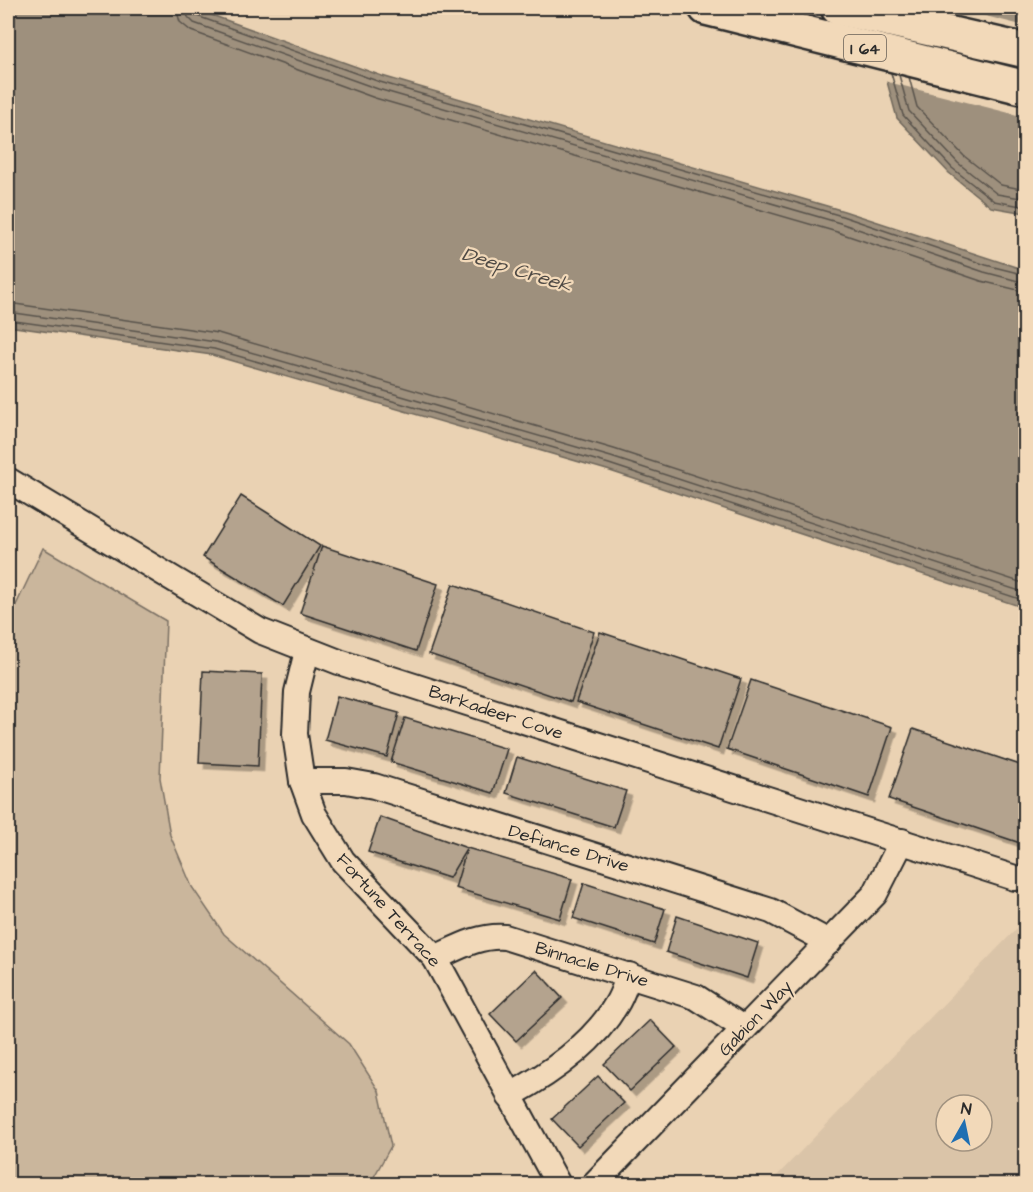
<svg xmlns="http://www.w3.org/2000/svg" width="1033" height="1192" viewBox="0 0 1033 1192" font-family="'Architects Daughter',sans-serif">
<defs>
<filter id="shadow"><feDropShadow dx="5.5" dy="5.5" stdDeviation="0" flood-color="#0004"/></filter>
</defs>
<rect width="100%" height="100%" fill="#ead2b3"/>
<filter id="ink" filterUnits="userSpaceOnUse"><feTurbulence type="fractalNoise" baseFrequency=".0167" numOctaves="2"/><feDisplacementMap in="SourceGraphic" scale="12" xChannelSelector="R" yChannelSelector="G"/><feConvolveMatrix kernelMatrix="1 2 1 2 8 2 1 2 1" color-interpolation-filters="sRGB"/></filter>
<g filter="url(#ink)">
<path fill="#dac4a8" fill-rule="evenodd" d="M1025 920V1184H769ZM946 1105H982V1141H946Z"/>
<polygon fill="#cab69c" stroke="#7a7064" stroke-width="1.5" points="43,548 166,621 160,778 170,835 192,887 224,934 349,1044 379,1091 391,1146 370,1184 8,1184 8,622"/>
<g fill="#9e907d" stroke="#70685c" stroke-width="1.5">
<polygon points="8,8 192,8 382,76 844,211 1025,270 1025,608 607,470 212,355 8,326"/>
<polygon points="863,8 1025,8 1025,213 991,207 949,173 897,118 872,27"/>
</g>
<polygon fill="#ead2b3" points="860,8 954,8 1025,26 1025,117 884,81"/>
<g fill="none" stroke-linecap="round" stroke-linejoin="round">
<g stroke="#59534c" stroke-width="1.5">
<polyline points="176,8 180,22 191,31 375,98 837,232 981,281 1026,292"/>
<polyline points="185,8 188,17 194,23 378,89 840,223 984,272 1026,283"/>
<polyline points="193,8 197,16 380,82 842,216 986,265 1026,275"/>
<polyline points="891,73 903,115 952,168 994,201 1026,207"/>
<polyline points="899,75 909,111 958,163 997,194 1026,199"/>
<polyline points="909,77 917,107 964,156 1001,185 1026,190"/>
<polyline points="8,303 218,333 614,449 1026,584"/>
<polyline points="8,312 216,342 611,457 1026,593"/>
<polyline points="8,320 214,349 609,464 1026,601"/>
</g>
</g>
<g fill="#b4a38e" stroke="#2b2b2b" stroke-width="1.5" filter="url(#shadow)">
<polygon points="241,496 320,546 283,606 203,557"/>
<polygon points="322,546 438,584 416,651 300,613"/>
<polygon points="453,584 594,632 571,702 429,654"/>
<polygon points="600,632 741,679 718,749 576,702"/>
<polygon points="203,671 262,674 258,766 199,763"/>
<polygon points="751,680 892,727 869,797 727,749"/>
<polygon points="337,696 399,713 387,757 325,740"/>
<polygon points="405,718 507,749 493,793 391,762"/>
<polygon points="913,729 1026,767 1026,845 889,799"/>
<polygon points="517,757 626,791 614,827 506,793"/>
<polygon points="380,817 467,848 449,878 368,852"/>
<polygon points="467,848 572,879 560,919 455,888"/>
<polygon points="584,883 665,909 654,944 573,918"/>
<polygon points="677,916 758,943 747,978 666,952"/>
<polygon points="536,970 562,998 516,1041 490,1014"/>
<polygon points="650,1020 676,1047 630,1091 604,1064"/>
<polygon points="598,1076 624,1103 578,1146 552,1119"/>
</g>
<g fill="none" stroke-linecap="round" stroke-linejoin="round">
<g stroke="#2b2b2b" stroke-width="28">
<g id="minor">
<polyline points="8,480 260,631 339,662 1015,878"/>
<polyline points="307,651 297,692 295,734 302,781 314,814 343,861 435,958 558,1184"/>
<polyline points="302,781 346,781 374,786 771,911 829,942"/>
<path d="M435 958C459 947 479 935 505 937L696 997 744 1028"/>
<path d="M509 1096C548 1075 593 1044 616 1005 622 996 625 985 629 975"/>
<polyline points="594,1184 875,894 902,841"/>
</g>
</g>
<g stroke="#2b2b2b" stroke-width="38">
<g id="highway">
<polyline points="706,8 1026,88"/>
<polyline points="838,8 1026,51"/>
</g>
</g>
<use href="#minor" stroke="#f2d9b9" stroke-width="24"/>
<use href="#highway" stroke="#f2d9b9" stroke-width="33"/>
</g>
</g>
<g text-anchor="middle" stroke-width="4.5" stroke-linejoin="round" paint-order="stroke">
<rect fill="#f2d9b9" stroke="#675f56" stroke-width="1.5" x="844" y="35" width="42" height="26" rx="4.5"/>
<g font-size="16" font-weight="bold" fill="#2b2b2b">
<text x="865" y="54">I 64</text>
</g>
<g font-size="18" fill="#2b2b2b" stroke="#f2d9b9">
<text transform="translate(496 712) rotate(18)" y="6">Barkadeer Cove</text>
<text transform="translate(569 848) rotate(17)" y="6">Defiance Drive</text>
<text transform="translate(389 910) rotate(48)" y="6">Fortune Terrace</text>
<text transform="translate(592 964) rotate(17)" y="6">Binnacle Drive</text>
<text transform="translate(755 1018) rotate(-46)" y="6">Gabion Way</text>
</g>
<g font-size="20" font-style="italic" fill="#4e4944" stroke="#f2d9b9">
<text transform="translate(517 269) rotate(17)" y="7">Deep Creek</text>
</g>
</g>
<rect width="1033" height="1192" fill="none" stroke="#f2d9b9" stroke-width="30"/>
<rect x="15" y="15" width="1003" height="1162" fill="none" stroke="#2b2b2b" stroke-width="2" filter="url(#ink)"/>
<g transform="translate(964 1123) rotate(9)"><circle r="28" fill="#f2d9b9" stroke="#a29380" stroke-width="1.5"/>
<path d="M0-4.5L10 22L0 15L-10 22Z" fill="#1f6fb2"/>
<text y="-9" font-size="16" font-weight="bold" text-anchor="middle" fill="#2b2b2b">N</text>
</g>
</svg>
